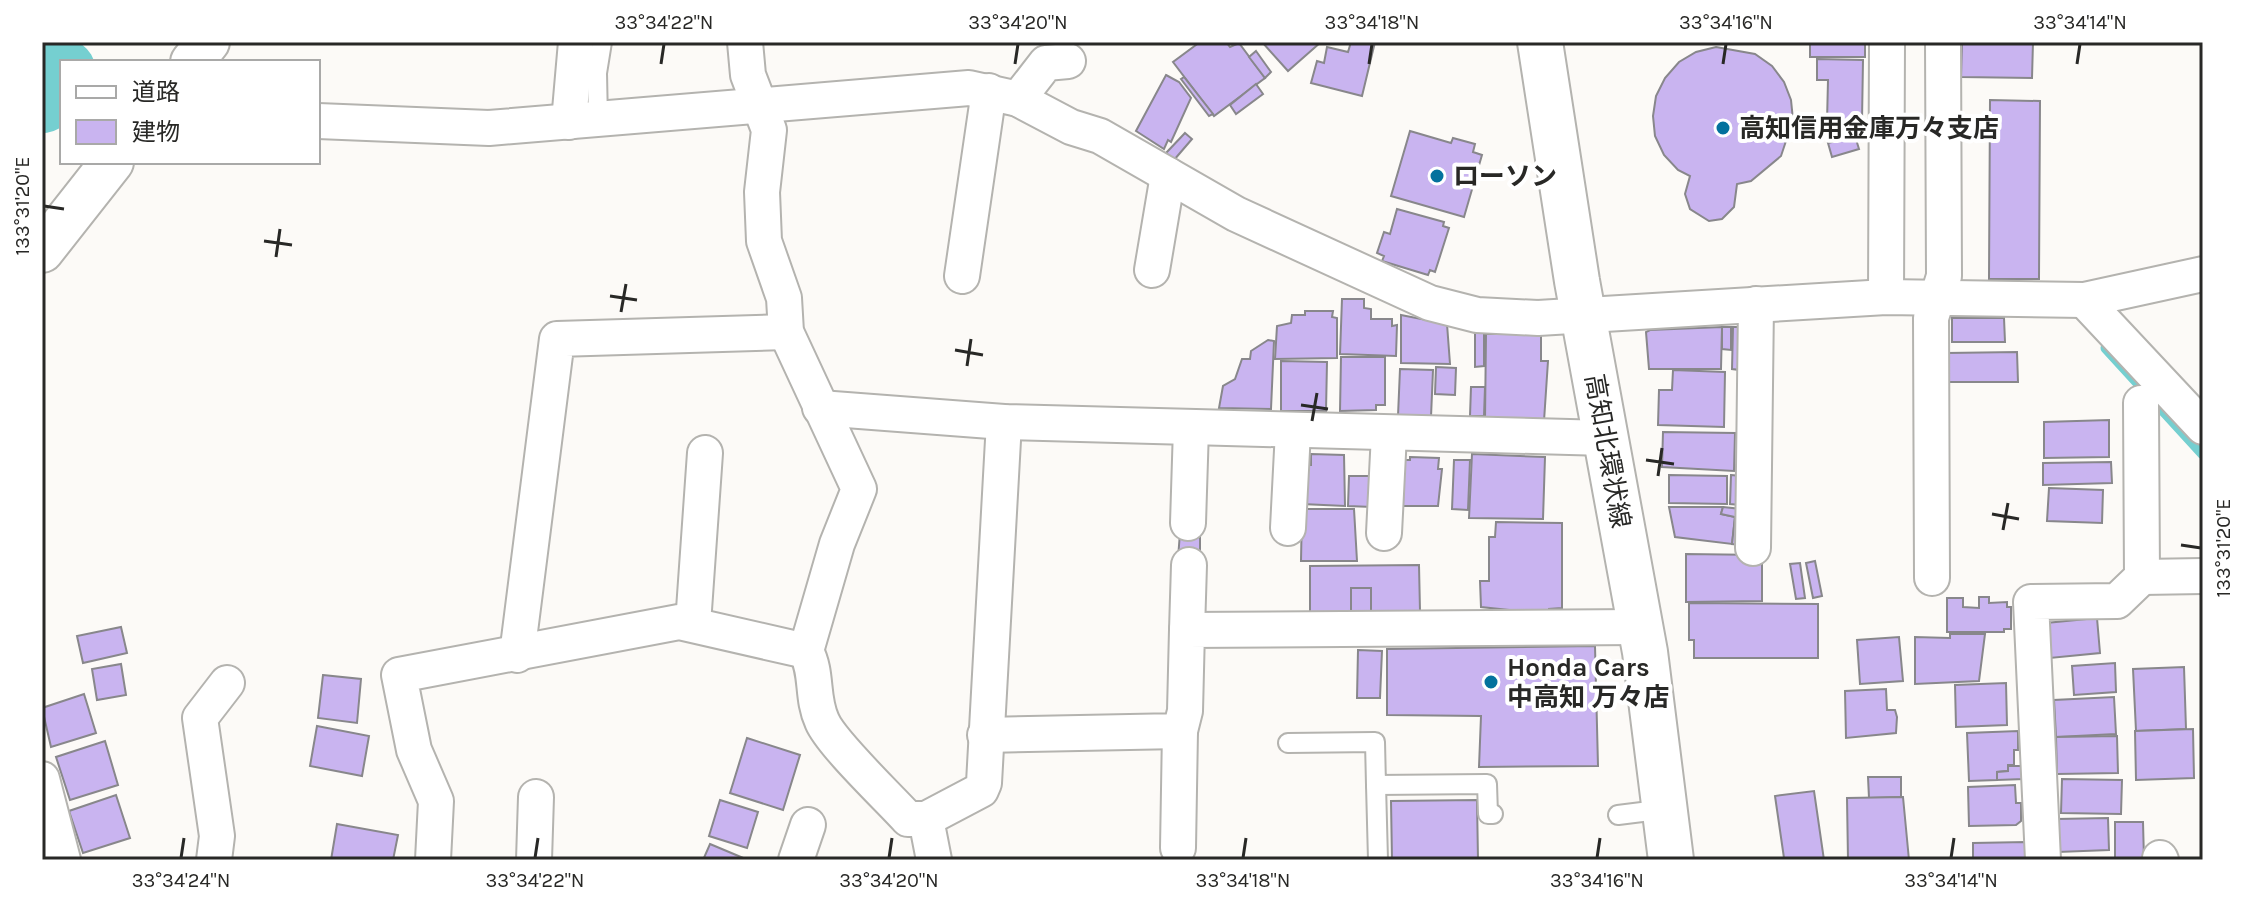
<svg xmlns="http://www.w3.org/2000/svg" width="2245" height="902" viewBox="0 0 2245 902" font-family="Karla,'Noto Sans JP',sans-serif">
<rect width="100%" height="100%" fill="#fcfaf7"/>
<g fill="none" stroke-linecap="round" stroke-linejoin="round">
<polyline stroke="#75cfd0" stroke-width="11" points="2106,348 2203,454"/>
<polyline stroke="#75cfd0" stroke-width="68" points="42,99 62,72"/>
</g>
<g fill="#c9b4f0" stroke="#88878b" stroke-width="2">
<polygon points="1200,42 1226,42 1230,47 1239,43 1265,78 1214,116 1173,62"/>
<polygon points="1262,42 1321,42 1288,71"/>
<polygon points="1351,42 1375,42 1362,96 1311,83 1317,61 1324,63 1327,47 1348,52"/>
<rect x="1810" y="42" width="55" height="15"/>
<polygon points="1962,42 2033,42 2032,78 1961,77"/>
<polygon points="1716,47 1755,54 1772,66 1784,82 1791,100 1793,120 1781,156 1751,181 1737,184 1734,207 1722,219 1709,221 1690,209 1685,194 1690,176 1678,170 1664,155 1655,136 1653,116 1656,96 1665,78 1679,62 1696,52"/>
<polygon points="1256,51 1271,72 1265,78 1249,57"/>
<polygon points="1817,59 1863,60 1862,121 1827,122 1828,80 1817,80"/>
<polygon points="1166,75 1179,82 1191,98 1171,142 1168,140 1164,149 1136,131"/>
<polygon points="1184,77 1213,114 1209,116 1181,79"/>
<polygon points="1256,84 1263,94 1236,114 1230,105"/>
<polygon points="1990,100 2040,101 2039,279 1989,279"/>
<polygon points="1410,131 1451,143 1453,138 1475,144 1473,152 1482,155 1464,217 1391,196"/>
<polygon points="1185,133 1192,139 1174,160 1166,153"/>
<polygon points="1855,136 1859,149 1832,157 1828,143"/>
<polygon points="1397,209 1444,222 1443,226 1449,228 1435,272 1430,270 1428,275 1382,261 1384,256 1377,253 1384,232 1390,234"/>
<polygon points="1342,299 1364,299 1364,308 1371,309 1371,319 1392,319 1392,326 1397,325 1396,356 1340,354"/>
<polygon points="1305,311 1333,311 1332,317 1337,318 1337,358 1275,359 1277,326 1291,323 1292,315 1305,315"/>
<polygon points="1401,315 1447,324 1450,364 1401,363"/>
<polygon points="1952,318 2004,318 2005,342 1952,342"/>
<polygon points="1722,327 1721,369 1649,369 1646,332 1650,330"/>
<polygon points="1722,327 1731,327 1731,350 1722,349"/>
<polygon points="1733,327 1741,327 1740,370 1732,369"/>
<polygon points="1475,332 1484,332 1484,366 1475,367"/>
<polygon points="1486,334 1541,334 1541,361 1548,361 1544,421 1485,420"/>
<polygon points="1268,340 1274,341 1271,409 1219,408 1223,386 1235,379 1242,359 1250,359 1251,351"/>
<polygon points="2017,352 2018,382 1947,382 1947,353"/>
<polygon points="1341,357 1385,357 1385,405 1376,405 1376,410 1340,411"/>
<polygon points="1281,361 1327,362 1326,411 1281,411"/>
<polygon points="1436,367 1456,368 1455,395 1435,394"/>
<polygon points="1400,369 1433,370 1431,417 1398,416"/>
<polygon points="1673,370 1725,372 1724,427 1658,425 1659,390 1672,390"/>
<polygon points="1471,387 1485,387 1484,416 1470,416"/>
<polygon points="2109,420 2109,457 2044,458 2044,422"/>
<polygon points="1663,432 1735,433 1734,471 1662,467"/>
<polygon points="1311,454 1344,455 1345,506 1302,504 1303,465 1311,465"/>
<polygon points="1472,454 1545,457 1543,519 1469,518"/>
<polygon points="1410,457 1439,458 1438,469 1442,469 1438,506 1403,506 1404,460 1410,460"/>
<polygon points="1454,460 1470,460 1468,510 1452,509"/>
<polygon points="2111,462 2112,483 2043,485 2043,463"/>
<polygon points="1669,475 1727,476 1727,504 1669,503"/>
<polygon points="1731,475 1741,476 1740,505 1730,504"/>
<polygon points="1349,476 1373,476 1372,507 1348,506"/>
<polygon points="2049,488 2103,490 2102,523 2047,521"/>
<polygon points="1669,507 1723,507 1721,514 1735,517 1732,544 1675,537"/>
<polygon points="1723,507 1741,509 1741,545 1732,544 1735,517 1721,514"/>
<polygon points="1302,509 1354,509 1357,561 1301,561"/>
<polygon points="1496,522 1562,523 1562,608 1549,609 1549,614 1481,607 1480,581 1489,581 1489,537 1495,537"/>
<polygon points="1180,533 1200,534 1200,560 1178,558"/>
<polygon points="1686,554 1762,555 1762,601 1686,602"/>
<polygon points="1815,561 1822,596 1813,598 1806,563"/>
<polygon points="1800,563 1805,598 1796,599 1790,564"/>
<polygon points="1419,565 1420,611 1371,612 1371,588 1351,588 1351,612 1310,613 1310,566"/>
<rect x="1351" y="588" width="20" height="28"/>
<polygon points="1979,597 1989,597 1989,603 2007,602 2007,607 2011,607 2011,629 2004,629 2004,632 1947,632 1947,598 1963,598 1963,607 1979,608"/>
<polygon points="1689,603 1818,604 1818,658 1694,658 1694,640 1689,640"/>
<polygon points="2097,618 2100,653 2050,658 2046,623"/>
<polygon points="121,627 127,653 83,663 77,636"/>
<polygon points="1950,634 1985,634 1979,681 1915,684 1915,637 1950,638"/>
<polygon points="1899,637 1903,681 1860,684 1857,640"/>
<polygon points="1595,646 1598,766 1479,767 1481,716 1387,715 1387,649"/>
<polygon points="1358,650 1382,651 1380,698 1357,698"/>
<polygon points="2115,663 2116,692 2074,695 2072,666"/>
<polygon points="121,664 126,695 97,700 92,669"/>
<polygon points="2184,667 2186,729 2136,731 2133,669"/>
<polygon points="323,675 361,679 357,723 318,718"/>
<polygon points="2006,683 2007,725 1956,727 1955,685"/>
<polygon points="1886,689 1887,710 1895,710 1897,717 1896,733 1846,738 1845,691"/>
<polygon points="84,694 96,733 51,747 42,708"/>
<polygon points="2114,697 2116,734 2056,737 2054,700"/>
<polygon points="317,726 369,736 362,776 310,766"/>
<polygon points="2193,729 2194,778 2136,780 2135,731"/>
<polygon points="2018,731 2018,750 2014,750 2014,765 2008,765 2008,771 1997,772 1997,780 1969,781 1967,733"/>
<polygon points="2117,736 2118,773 2057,774 2056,737"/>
<polygon points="747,738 800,755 783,810 730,793"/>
<polygon points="105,741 118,785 70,800 56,757"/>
<polygon points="2008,766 2023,766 2024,779 1997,780 1997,772 2008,771"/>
<polygon points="1868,777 1901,777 1901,797 1869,798"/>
<polygon points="2062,779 2122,780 2121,814 2061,813"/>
<polygon points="2015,785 2016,803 2021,803 2021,821 2016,825 1969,826 1968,787"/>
<polygon points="1814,791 1824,860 1767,860 1784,858 1775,796"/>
<polygon points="116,795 130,838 83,853 69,811"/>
<polygon points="1903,797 1909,860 1848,860 1847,798"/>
<polygon points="720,800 758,812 747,848 709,836"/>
<polygon points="1477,800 1478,860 1392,860 1391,801"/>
<polygon points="2108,818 2109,850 2058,852 2057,819"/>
<polygon points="2115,822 2143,822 2144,860 2115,860"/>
<polygon points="337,824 398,835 393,860 331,860"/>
<polygon points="2026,842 2026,860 1973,860 1973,843"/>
<polygon points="710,844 748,860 703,860"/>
</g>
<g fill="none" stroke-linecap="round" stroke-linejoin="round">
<g stroke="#b4b3af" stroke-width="22">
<g id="service">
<polyline points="598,121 597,73 602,42"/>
<polyline points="1288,743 1375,742 1376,785 1487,784 1488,814 1493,814"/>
<polyline points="1376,785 1378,860"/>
<polyline points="1618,815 1666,809"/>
</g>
</g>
<g stroke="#b4b3af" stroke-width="38">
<g id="minor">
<polyline points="1018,99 1046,63 1068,61"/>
<polyline points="318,121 489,128 969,88 1018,99 1071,127 1100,136 1236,214 1430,303 1477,315 1538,318 1886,297 2084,300 2203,274"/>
<polyline points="569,122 576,42"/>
<polyline points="1152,270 1168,175"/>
<polyline points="962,276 989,91"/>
<polyline points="1886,297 1887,42"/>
<polyline points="2084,300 2203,427"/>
<polyline points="820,408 1004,422 1606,438"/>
<polyline points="1188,523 1191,428"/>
<polyline points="1288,528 1293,431"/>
<polyline points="1384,533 1389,434"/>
<polyline points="1753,548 1756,304"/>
<polyline points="2142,577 2203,576"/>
<polyline points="1932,578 1931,318 1944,276 1943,42"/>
<polyline points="693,624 705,453"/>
<polyline points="1187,630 1189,565"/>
<path d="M806 651C818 674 811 697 822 721 831 743 889 798 908 819H926"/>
<polyline points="517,655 557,339 786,332"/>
<polyline points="985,735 1180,731 1185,711 1187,630 1640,627"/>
<polyline points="42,779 63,860"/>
<polyline points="1178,848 1180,731"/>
<polyline points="2160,858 2161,860"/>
<polyline points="214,860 217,836 200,718 227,683"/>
<polyline points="433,860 436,801 414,750 399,675 679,622 806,651 837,544 859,489 786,332 784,298 764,241 762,192 769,130 748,75 745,42"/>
<polyline points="534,860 536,797"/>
<polyline points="796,860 808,825"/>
<polyline points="934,860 926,819 981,790 984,783 1004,422"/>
<polyline points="2043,860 2031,602 2117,601 2142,577 2141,403"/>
</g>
</g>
<g stroke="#b4b3af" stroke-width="46">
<g id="tertiary">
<polyline points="192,62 208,42"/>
<polyline points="42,251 112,162"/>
</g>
</g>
<g stroke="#b4b3af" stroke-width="48">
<polyline id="primary" points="1540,42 1577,281 1645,652 1671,860"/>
</g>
<use href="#service" stroke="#fff" stroke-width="18"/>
<use href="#minor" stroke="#fff" stroke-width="34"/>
<use href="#tertiary" stroke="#fff" stroke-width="42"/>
<use href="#primary" stroke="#fff" stroke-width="44"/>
</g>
<path fill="none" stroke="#282826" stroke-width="3" d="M661 64 664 44M1015 64 1018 44M1369 64 1372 44M1723 64 1726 44M2077 64 2080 44M44 206 64 209M264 241 292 245M276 257 280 229M610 296 637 300M621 312 626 284M955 350 983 355M967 366 971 339M1301 405 1328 409M1312 421 1317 393M1646 460 1674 464M1658 476 1662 448M1992 514 2019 519M2003 530 2008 503M2181 545 2201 548M181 858 184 838M535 858 538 838M889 858 892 838M1243 858 1246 838M1597 858 1600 838M1951 858 1954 838"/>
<g fill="#03719d" stroke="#fff" stroke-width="3">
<circle cx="1723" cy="128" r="8"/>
<circle cx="1437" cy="176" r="8"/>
<circle cx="1491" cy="682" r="8"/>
</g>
<g text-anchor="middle" stroke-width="8" stroke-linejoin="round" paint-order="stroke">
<g font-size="26" font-weight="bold" fill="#282826" stroke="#fff" text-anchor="start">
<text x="1739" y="137">高知信用金庫万々支店</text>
<text x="1453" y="185">ローソン</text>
<text x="1507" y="676">Honda Cars<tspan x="1507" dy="30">中高知 万々店</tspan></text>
</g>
<g font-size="26" fill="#282826" stroke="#fff">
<text transform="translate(1608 451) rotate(80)" y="9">高知北環状線</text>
</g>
</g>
<rect width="2245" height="902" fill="none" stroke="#ffffff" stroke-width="88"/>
<rect x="60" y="60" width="260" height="104" fill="#ffffff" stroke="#a9a9a8" stroke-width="2"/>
<rect x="76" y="86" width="40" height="12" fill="#ffffff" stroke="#a9a9a8" stroke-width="2"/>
<text x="132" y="100" font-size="24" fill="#282826">道路</text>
<rect x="76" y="120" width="40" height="24" fill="#c9b4f0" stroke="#a9a9a8" stroke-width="2"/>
<text x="132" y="140" font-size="24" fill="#282826">建物</text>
<rect x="44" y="44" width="2157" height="814" fill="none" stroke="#282826" stroke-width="3"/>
<g font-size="20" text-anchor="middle" fill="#282826">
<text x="664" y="29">33°34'22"N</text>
<text x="1018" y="29">33°34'20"N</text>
<text x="1372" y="29">33°34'18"N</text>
<text x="1726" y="29">33°34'16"N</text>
<text x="2080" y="29">33°34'14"N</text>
<text transform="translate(22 206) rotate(-90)" y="7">133°31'20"E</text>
<text transform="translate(2223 548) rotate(-90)" y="7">133°31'20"E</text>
<text x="181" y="887">33°34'24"N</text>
<text x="535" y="887">33°34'22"N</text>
<text x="889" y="887">33°34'20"N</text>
<text x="1243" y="887">33°34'18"N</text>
<text x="1597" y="887">33°34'16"N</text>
<text x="1951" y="887">33°34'14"N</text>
</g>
</svg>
